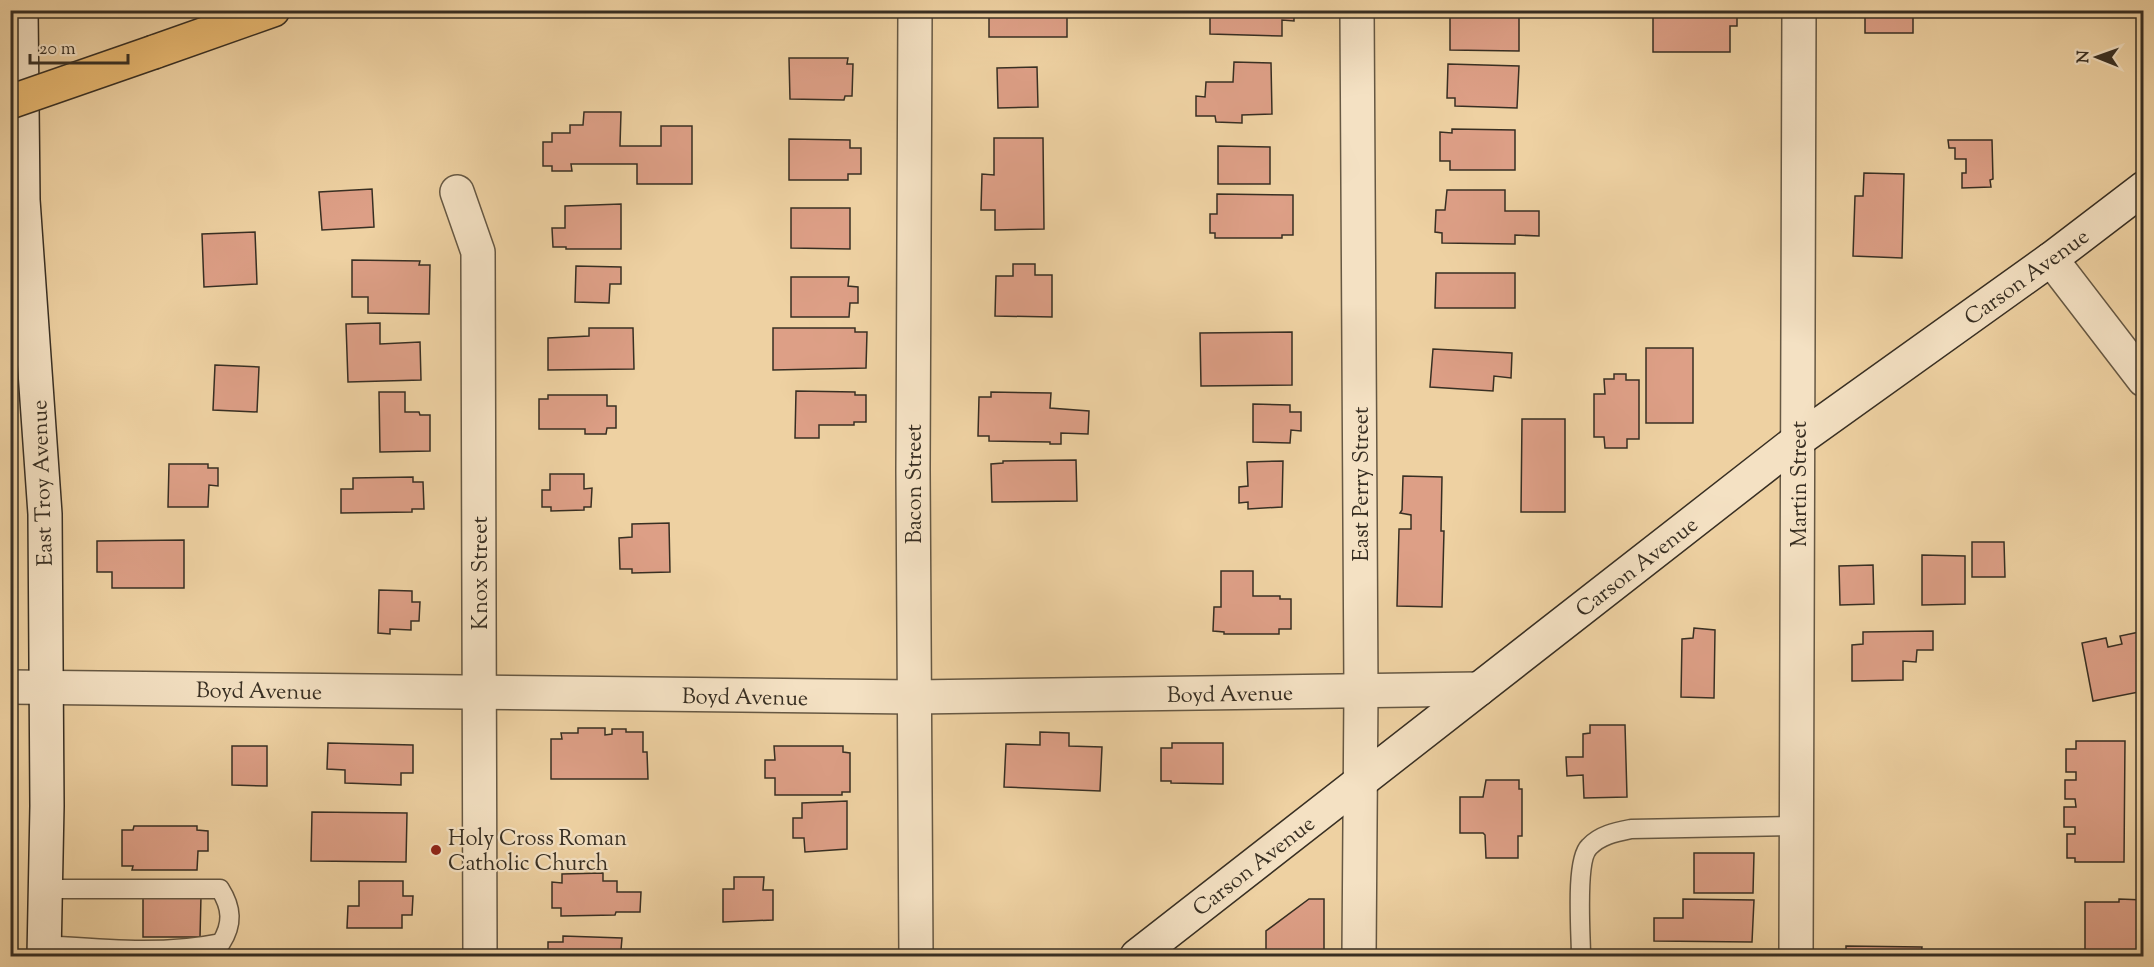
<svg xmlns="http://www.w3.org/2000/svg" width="2154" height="967" viewBox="0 0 2154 967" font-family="'Sorts Mill Goudy',serif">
<rect width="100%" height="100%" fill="#eed1a2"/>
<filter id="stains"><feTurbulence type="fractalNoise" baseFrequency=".00333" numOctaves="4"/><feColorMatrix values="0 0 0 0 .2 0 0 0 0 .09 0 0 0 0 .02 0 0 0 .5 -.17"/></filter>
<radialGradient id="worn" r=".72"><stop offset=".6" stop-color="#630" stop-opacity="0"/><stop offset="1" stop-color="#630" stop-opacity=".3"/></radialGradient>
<g fill="#dd9f86" stroke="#382f23" stroke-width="1.5">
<polygon points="999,10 1067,10 1067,37 989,37 989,15 999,15"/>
<polygon points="1226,10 1294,10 1294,21 1282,20 1282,36 1210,34 1210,13 1226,14"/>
<polygon points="1450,10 1519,10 1519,51 1450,50"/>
<polygon points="1728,10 1728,14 1737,14 1737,26 1730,26 1730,52 1653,52 1653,11"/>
<rect x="1865" y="10" width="48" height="23"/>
<polygon points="789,58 848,58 847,64 853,64 852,96 845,96 844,100 790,99"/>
<polygon points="1234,62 1271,63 1272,114 1242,115 1242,123 1216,122 1215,116 1196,116 1196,96 1205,97 1206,82 1233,82"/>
<polygon points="1448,64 1519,66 1517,108 1455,106 1455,98 1447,98"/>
<polygon points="1037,67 1038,107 998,108 997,68"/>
<polygon points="584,112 621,112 620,146 661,146 661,126 692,126 692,184 637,184 637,164 571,164 572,171 552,171 552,166 543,166 543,142 552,142 552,133 570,133 570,125 583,125"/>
<polygon points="1452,129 1515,130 1515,170 1450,170 1450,161 1440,161 1440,132 1452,133"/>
<polygon points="994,138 1043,138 1044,229 995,230 995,210 981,210 982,174 994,175"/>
<polygon points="789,139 850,140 850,148 861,148 861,174 848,174 848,180 789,180"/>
<polygon points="1948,140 1992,140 1993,179 1990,180 1991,187 1962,188 1962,173 1966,173 1966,159 1955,159 1955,148 1949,148"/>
<polygon points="1218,146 1270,147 1270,184 1218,184"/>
<polygon points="1864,173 1904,174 1902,258 1853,256 1855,196 1863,196"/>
<polygon points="372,189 374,227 322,230 319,192"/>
<polygon points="1447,190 1505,190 1505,211 1539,211 1539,236 1515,235 1515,244 1442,243 1442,233 1435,232 1436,210 1445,210"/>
<polygon points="1217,194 1293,195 1293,235 1282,235 1282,238 1215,238 1215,233 1210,233 1210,214 1217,214"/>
<polygon points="621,204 621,249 566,249 566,247 553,247 552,228 565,228 565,206"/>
<polygon points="791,208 850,208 850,249 791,248"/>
<polygon points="255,232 257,284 204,287 202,234"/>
<polygon points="352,260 420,261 419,265 430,265 429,314 368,313 368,297 352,297"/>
<polygon points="1013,264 1035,264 1035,275 1052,275 1052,317 995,316 996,276 1013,276"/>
<polygon points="576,266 621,267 621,284 610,284 609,303 575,302"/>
<polygon points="1436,273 1515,273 1515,308 1435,308"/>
<polygon points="791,277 849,277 848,286 858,287 858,303 850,303 849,317 791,317"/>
<polygon points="380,323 380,344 420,342 421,380 348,382 346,324"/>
<polygon points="589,328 633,328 634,369 548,370 548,338 589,336"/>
<polygon points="773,328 855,328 855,332 867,332 866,368 773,370"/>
<polygon points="1292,332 1292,385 1201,386 1200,333"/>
<rect x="1646" y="348" width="47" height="75"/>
<polygon points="1433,349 1512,353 1511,378 1494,376 1493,391 1430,387"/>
<polygon points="215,365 259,367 257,412 213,410"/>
<polygon points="1614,374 1626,374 1626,380 1639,380 1639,439 1627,439 1627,448 1605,448 1604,437 1594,437 1594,394 1605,394 1604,379 1614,379"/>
<polygon points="796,391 855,392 855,395 866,395 866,422 854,422 854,425 819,425 819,438 795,438"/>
<polygon points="379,392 405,392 405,412 419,412 420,415 430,415 430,451 380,452"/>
<polygon points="991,392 1051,393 1050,408 1089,411 1088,434 1061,433 1061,444 1050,444 1050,442 989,441 989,436 978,436 979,397 991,397"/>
<polygon points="548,395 607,395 607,406 616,406 616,428 607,428 606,434 585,434 585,429 539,429 539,399 548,399"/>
<polygon points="1253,404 1290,405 1290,412 1301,412 1301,431 1291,430 1290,443 1253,442"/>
<polygon points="1522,419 1565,419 1565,512 1521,512"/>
<polygon points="1076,460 1077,501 992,502 991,464 1003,463 1003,461"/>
<polygon points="1283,461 1282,507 1248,509 1248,502 1239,503 1239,487 1248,486 1247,462"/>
<polygon points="169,464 208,464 208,468 218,468 218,486 209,485 208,507 168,507"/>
<polygon points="550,474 584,474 584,489 592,488 591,507 584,507 584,510 551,511 551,507 542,507 542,490 550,490"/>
<polygon points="1403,476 1442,477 1441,531 1444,531 1442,607 1397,606 1399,529 1411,529 1411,515 1400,513 1402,510"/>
<polygon points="413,477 413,482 423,482 424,509 412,509 412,512 341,513 341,489 353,489 353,478"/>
<polygon points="669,523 670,572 632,573 632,569 620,569 619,538 632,537 632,524"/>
<polygon points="184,540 184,588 112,588 112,572 97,572 97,541"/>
<polygon points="1972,542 2004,542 2005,577 1972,577"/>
<polygon points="1922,555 1965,556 1965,604 1922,605"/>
<polygon points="1873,565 1874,604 1840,605 1839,566"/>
<polygon points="1221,571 1253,571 1253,596 1280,596 1280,599 1291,599 1291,629 1279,629 1279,634 1224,634 1224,632 1213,631 1214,607 1221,607"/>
<polygon points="379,590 412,591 412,602 420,602 419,621 411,621 411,630 390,629 390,634 378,633"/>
<polygon points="1694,628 1715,630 1714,698 1681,697 1682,639 1693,638"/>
<polygon points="1933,631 1933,650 1917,650 1916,662 1903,661 1903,680 1852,681 1852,645 1863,644 1863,632"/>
<polygon points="2144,631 2144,691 2093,701 2082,643 2106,638 2108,647 2122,644 2120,636"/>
<polygon points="1590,725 1625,725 1627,797 1584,798 1583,775 1567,776 1566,757 1583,757 1583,734 1590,733"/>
<polygon points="578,728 605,728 605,735 612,734 612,729 626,729 626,732 643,732 643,752 647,752 648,779 551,779 551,739 562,739 561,733 578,733"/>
<polygon points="1040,732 1069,733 1069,746 1102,747 1100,791 1004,787 1006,744 1040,745"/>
<polygon points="2076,741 2125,741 2124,862 2075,862 2075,858 2067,858 2067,834 2075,834 2075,827 2064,827 2064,807 2076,807 2075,799 2065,799 2065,780 2076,780 2076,772 2066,772 2066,749 2076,749"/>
<polygon points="328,743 413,745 413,773 401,773 401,785 345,783 345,770 327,769"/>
<polygon points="1172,743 1223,743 1223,784 1171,783 1171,781 1161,781 1161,748 1172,748"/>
<polygon points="232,746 267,746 267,786 232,785"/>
<polygon points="774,746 843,746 843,752 850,753 850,792 842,792 842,795 775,795 775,778 765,778 765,760 775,760"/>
<polygon points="1486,780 1519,780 1519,789 1522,789 1522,836 1518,836 1518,858 1486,858 1485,835 1483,833 1460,833 1460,797 1483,797"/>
<polygon points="847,801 847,849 805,852 804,838 793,838 793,818 802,818 802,803"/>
<polygon points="312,812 407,813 406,862 311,861"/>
<polygon points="134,826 197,826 197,830 208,831 208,851 198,851 197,870 132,870 133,866 122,866 122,830 133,830"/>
<polygon points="1694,853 1754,853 1753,893 1694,893"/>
<polygon points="603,873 603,881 617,881 617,892 641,892 640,912 616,912 615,915 561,916 561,908 552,908 552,882 562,883 562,874"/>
<polygon points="734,877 764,877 763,890 773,890 773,920 723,922 723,889 734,889"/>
<polygon points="359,881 403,881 403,896 413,896 412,915 402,915 402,928 347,928 348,906 359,906"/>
<polygon points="143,895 201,896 200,937 143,937"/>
<polygon points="1309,899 1324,899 1324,956 1266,956 1266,931"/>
<polygon points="1683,899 1754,900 1752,942 1654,941 1654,918 1683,918"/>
<polygon points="2119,899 2144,900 2144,956 2125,956 2125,952 2115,952 2115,956 2092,956 2092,952 2085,952 2085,902 2119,902"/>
<polygon points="563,936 622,938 621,950 634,950 634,956 548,956 548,942 563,942"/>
<polygon points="1846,946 1922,947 1921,956 1846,956"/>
</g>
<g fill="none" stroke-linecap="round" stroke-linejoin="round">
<g stroke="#665843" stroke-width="21">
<g id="service">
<path d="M44 945C104 949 162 955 221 943 233 924 232 908 220 889H45"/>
<path d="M1581 956C1581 934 1575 861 1589 847 1600 835 1616 832 1631 829L1796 826"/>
</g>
</g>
<g stroke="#665843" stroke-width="36">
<g id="minor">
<polyline points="915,10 913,470 916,956"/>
<polyline points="1357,10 1361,691 1359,956"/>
<polyline points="457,192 478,252 480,956"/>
<polyline points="2051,259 2144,380"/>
<polyline points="10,687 915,697 1479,689"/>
<polyline points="1796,956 1799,10"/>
</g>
</g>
<g stroke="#382f23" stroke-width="36">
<g id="secondary">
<polyline points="21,10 23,200 45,514 47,806 44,956"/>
<polyline points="1137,956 1798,440 2051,259 2144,188"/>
</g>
</g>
<g stroke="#382f23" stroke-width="36">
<polyline id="motorway" points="154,52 273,10"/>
</g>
<use href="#service" stroke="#f4e1c3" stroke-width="18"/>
<use href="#minor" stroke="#f4e1c3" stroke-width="33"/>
<use href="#secondary" stroke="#f4e1c3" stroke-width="33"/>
<use href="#motorway" stroke="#e7b871" stroke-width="33"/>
<g stroke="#382f23" stroke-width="36" stroke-linecap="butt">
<polyline id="motorway-bridge" points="10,102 154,52"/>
</g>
<use href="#motorway-bridge" stroke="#e7b871" stroke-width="33"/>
</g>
<circle fill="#8f2418" stroke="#f4e1c3" stroke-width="2" cx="436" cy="850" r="6"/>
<g text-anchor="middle" stroke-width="4.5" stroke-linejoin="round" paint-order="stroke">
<g font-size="22" fill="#382f23" stroke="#f4e1c3">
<text transform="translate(2026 276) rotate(-36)" y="8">Carson Avenue</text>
<text transform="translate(41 483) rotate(-92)" y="8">East Troy Avenue</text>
<text transform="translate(913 484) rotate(-90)" y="8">Bacon Street</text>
<text transform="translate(1360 484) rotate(-90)" y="8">East Perry Street</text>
<text transform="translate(1798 484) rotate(-90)" y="8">Martin Street</text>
<text transform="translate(1636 566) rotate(-38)" y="8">Carson Avenue</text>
<text transform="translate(479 573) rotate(-90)" y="8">Knox Street</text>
<text transform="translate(259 690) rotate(1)" y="8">Boyd Avenue</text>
<text transform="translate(1230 693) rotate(-1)" y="8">Boyd Avenue</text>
<text transform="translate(745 696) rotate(1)" y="8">Boyd Avenue</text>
<text transform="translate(1253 865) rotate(-38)" y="8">Carson Avenue</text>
</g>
<g font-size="22" fill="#382f23" stroke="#f4e1c3" text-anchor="start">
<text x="448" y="845">Holy Cross Roman<tspan x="448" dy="25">Catholic Church</tspan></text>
</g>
</g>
<rect width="2154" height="967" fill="none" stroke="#eed1a2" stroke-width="36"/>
<rect x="12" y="12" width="2130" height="943" fill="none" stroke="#382f23" stroke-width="3"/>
<rect x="18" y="18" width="2118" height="931" fill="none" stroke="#382f23" stroke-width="1.5"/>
<g transform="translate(2097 57) rotate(271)" stroke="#f4e1c3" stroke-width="4.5" paint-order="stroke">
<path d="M0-4.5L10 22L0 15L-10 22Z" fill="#382f23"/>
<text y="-9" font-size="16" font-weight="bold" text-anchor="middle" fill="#382f23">N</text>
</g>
<path d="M30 54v9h98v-9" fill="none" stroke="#382f23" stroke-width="3"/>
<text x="39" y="54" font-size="18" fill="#382f23" stroke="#f4e1c3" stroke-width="4.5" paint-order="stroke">20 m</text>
<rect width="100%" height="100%" filter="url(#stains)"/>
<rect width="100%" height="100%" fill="url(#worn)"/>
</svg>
